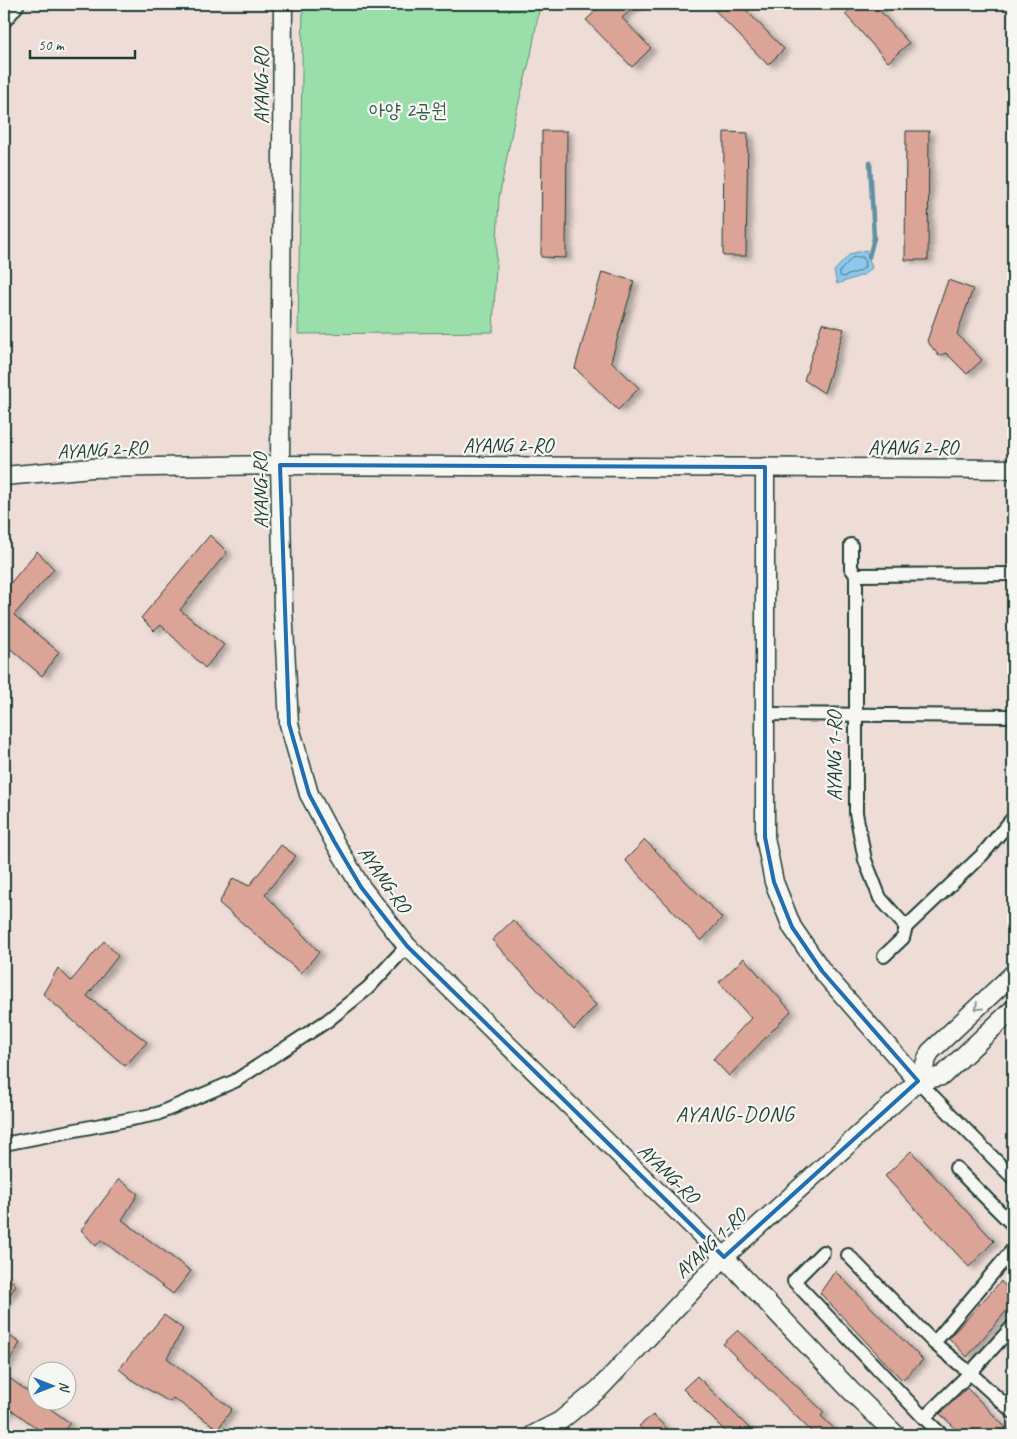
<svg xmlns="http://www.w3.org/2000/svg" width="1017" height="1439" viewBox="0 0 1017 1439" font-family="Caveat,'Poor Story',sans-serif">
<defs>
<filter id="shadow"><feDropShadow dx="5.5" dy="3" stdDeviation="2.5" flood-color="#0004"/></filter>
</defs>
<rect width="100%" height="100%" fill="#eeddd7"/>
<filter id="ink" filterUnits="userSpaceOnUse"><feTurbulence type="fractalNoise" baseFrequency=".02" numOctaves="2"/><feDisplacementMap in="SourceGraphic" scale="10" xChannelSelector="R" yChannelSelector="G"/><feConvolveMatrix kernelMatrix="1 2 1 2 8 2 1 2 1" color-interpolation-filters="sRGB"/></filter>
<g filter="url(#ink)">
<polygon fill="#9adeaa" stroke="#5c8e6f" points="303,4 540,4 531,55 514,121 499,198 493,332 298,334"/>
<polygon fill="#8cc8ec" stroke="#6090a2" points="866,250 872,268 863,275 837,284 834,271 850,254"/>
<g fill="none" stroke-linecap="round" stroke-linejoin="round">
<polygon stroke="#4b757e" stroke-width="1" points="861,257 864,258 865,267 860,271 843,277 840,276 840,271 852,258"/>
<polyline stroke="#6090a2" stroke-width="4.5" points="869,257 874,238 870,162"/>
</g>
<g fill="#dca397" stroke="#1f3d34" filter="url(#shadow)">
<polygon points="603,4 637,4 622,18 651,48 632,67 586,20"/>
<polygon points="709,4 740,4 784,49 768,65"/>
<polygon points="856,4 886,4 879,10 909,43 888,62 845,14"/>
<polygon points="542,131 567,131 566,258 541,257"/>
<polygon points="906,131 929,131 928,260 905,260"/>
<polygon points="724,132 748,133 746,256 723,256"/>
<polygon points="602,272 634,281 611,361 639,388 618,410 575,368"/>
<polygon points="948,280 973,289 957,334 982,360 967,374 946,353 939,356 927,341"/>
<polygon points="822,323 844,329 824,393 804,380"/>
<polygon points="210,535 227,552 180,610 224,645 205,668 161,625 154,631 141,618"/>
<polygon points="37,551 54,569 14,615 59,652 42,676 4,643 4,591"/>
<polygon points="645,840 722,918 701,941 625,860"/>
<polygon points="281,845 296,856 265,894 319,952 301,973 219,903 233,878 249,886"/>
<polygon points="513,920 596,1005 574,1030 492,940"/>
<polygon points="104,941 118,956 87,996 147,1042 125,1066 43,994 58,968 71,981"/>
<polygon points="744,958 791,1011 729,1076 713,1059 751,1018 719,982"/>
<polygon points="911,1151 994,1241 969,1267 885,1176"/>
<polygon points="119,1179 138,1194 122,1220 191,1271 173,1294 101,1240 96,1246 81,1230"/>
<polygon points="835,1271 923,1360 902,1380 820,1293"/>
<polygon points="4,1274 16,1285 4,1304"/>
<polygon points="1001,1281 1013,1296 1013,1303 967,1357 949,1338"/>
<polygon points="164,1315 183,1329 167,1358 232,1409 218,1429 173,1398 170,1402 135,1382 119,1369"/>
<polygon points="738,1330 824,1412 821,1416 841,1435 815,1435 723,1344"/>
<polygon points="4,1332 20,1343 4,1370"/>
<polygon points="4,1374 38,1399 38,1402 41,1402 70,1423 60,1435 46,1435 12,1410 4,1416"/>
<polygon points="697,1376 756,1435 729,1435 683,1389"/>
<polygon points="967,1388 1006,1428 1000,1435 963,1435 940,1414"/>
<polygon points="653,1415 674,1435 648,1435 639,1426"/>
</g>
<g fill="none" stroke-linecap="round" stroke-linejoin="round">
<g stroke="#1f3d34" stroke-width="16">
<g id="street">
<polyline points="4,22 17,6 17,4"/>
<polyline points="851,545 851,568 856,575"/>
<polyline points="765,714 1013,716"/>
<polyline points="906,927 880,898 865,860 856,813 856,575 1013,574"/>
<polyline points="906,927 982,855 1013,818"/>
<polyline points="884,956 903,938 906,927"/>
<polyline points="918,1081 1013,1178"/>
<polyline points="4,1144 157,1114 235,1081 327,1021 368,988 407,946"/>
<polyline points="956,1168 1013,1225"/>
<polyline points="823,1252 794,1281 924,1418"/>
<polyline points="848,1255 934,1343 970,1373 924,1418 942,1435"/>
<polyline points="1013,1326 970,1373 1013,1412"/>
<polyline points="934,1343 1013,1249"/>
</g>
</g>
<g stroke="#1f3d34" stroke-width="21">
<g id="secondary">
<polyline points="283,4 280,465 283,607 289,724 309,794 334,841 361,887 407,946 724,1257 851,1391 896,1435"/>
<polyline points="765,467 765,837 774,882 792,927 822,971 918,1081"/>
<polyline points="4,476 92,468 280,465 1013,469"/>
<polyline points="918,1081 942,1076 1013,1009"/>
<polyline points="533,1435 560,1421 599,1389 724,1257 918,1081 930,1052 1013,974"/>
</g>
</g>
<use href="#street" stroke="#f6f6f2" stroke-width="12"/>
<use href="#secondary" stroke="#f6f6f2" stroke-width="18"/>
</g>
<defs><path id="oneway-chevron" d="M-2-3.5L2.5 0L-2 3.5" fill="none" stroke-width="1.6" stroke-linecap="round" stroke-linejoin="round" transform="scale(1.25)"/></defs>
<use stroke="#8a9a93" href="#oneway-chevron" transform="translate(978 1007) rotate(137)"/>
</g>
<path fill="none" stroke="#1f6fb2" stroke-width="4" stroke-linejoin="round" d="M280 465 765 467V837L774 882 792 927 822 971 918 1081 724 1257 407 946 361 887 334 841 309 794 289 724Z"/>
<g text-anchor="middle" stroke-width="4.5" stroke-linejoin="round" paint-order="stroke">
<g font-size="20" fill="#1f3d34" stroke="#f6f6f2">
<text transform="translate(261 86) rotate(-90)" y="7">AYANG-RO</text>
<text x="508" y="452">AYANG 2-RO</text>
<text x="913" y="454">AYANG 2-RO</text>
<text transform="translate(102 449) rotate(-3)" y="7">AYANG 2-RO</text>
<text transform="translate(260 491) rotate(-91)" y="7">AYANG-RO</text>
<text transform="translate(834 756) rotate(-90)" y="7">AYANG 1-RO</text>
<text transform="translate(385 879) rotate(55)" y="7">AYANG-RO</text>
<text transform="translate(669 1173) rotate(44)" y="7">AYANG-RO</text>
<text transform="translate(710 1243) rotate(-44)" y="7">AYANG 1-RO</text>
</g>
<g font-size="20" fill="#385d4c" stroke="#f6f6f2">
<text x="408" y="117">아양 2공원</text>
</g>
<g font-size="22" letter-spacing="1" fill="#1f3d34" stroke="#f6f6f2">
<text x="735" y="1121">AYANG-DONG</text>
</g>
</g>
<rect width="1017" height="1439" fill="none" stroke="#f6f6f2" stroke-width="20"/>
<rect x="10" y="10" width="997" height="1419" fill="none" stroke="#1f3d34" stroke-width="2" filter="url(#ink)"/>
<g transform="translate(52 1386) rotate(90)"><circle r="24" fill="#f6f6f2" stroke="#a0aca6"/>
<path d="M0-4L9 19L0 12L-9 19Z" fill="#1f6fb2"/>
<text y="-8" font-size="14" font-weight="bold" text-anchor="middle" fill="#1f3d34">N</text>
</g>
<path d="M30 50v8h105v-8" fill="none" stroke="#1f3d34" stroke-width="2.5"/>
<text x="38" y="50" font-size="15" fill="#1f3d34" stroke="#f6f6f2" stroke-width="4" paint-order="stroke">50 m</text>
</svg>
